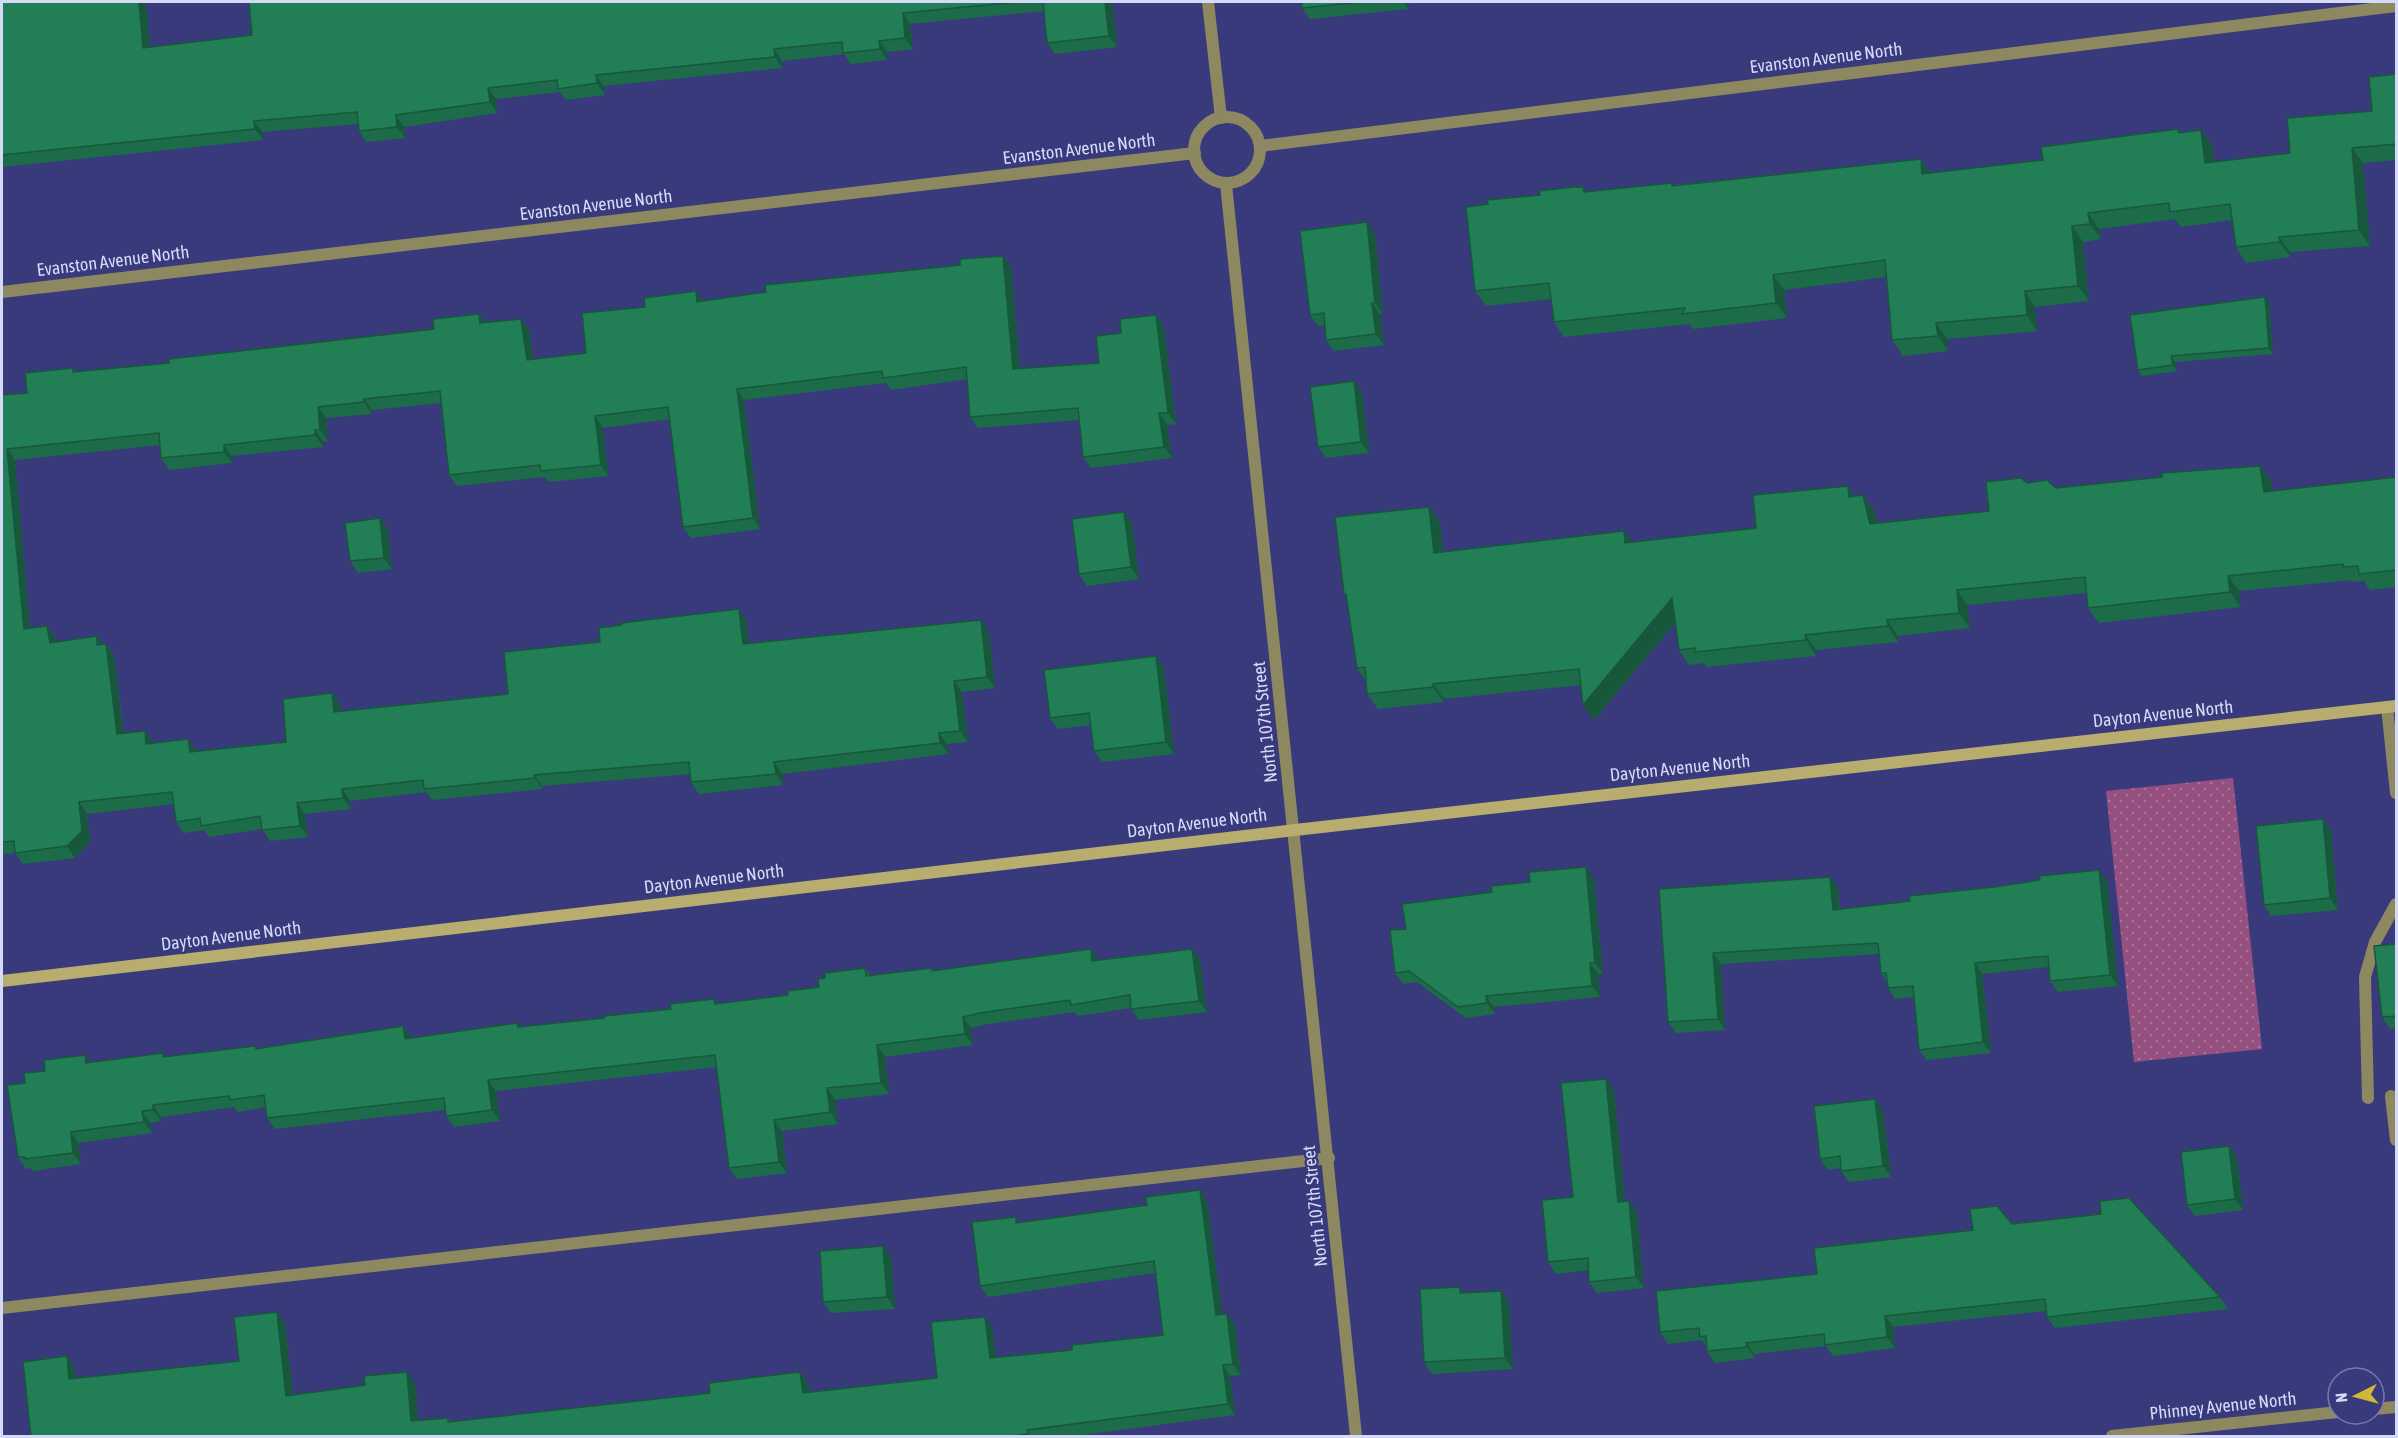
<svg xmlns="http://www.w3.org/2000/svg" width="2398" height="1438" viewBox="0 0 2398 1438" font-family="'Asap Condensed',sans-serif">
<defs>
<pattern id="grass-dots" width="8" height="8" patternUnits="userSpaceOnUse" patternTransform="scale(1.5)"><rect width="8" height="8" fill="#955080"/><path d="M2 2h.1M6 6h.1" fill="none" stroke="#a87199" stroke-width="1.8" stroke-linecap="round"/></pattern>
</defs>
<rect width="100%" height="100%" fill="#393a7b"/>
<polygon fill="url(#grass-dots)" points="2233,778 2262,1049 2134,1062 2106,791"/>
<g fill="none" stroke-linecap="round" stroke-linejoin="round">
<g stroke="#8e8860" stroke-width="12">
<polyline points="2387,707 2396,793"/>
<polyline points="2391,1096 2396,1140"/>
<polyline points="2368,1098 2365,977 2375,942 2396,904"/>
<polyline points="2,1308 1329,1158"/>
</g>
<g stroke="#8e8860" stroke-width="12">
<polyline points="1208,2 1221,118"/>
<circle cx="1227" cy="150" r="33"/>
<polyline points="1260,146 2396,6"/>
<polyline points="1226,184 1356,1436"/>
<polyline points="2,292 1195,153"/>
<polyline points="2374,1409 2396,1407"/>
<polyline points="2112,1436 2338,1412"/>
</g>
<polyline stroke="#b8ad6e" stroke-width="12" points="2,981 1295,830 2396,706"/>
</g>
<g fill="#1c6c49">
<polygon points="2,2 146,2 150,47 252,35 249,2 1112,2 1117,47 1055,54 1047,43 1044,11 910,24 913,49 887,52 887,60 851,64 844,54 782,61 782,68 604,86 605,95 566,100 560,92 496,99 497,113 404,127 405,138 366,142 359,131 358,124 262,132 263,140 2,167"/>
<polygon points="1302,2 1426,2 1407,4 1408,9 1310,19 1302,8"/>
<polygon points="2397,74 2397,160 2363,163 2370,246 2290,252 2290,257 2246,263 2236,247 2232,220 2181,227 2175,219 2099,229 2101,239 2083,242 2089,301 2035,307 2037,331 1947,339 1948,351 1903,356 1892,340 1886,277 1784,290 1787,318 1693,329 1689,324 1564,337 1554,322 1551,299 1486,306 1475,291 1587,192 1673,185 1921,159 1930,173 2043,160 2180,133 2201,130 2212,145 2214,162 2290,153 2372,111"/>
<polygon points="1375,234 1383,314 1380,314 1384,345 1334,351 1326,340 1325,325 1318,326 1310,315"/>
<polygon points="1011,267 1020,369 1099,363 1121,333 1156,315 1164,327 1176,424 1167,425 1172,458 1091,468 1083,457 1079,420 978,428 970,417 967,379 891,390 886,383 744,400 760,529 691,538 683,527 670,419 603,428 608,476 549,482 545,477 457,486 449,475 441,403 372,410 372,414 326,418 328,441 323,441 323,447 231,456 232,463 169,470 161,458 160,445 15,460 30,628 47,626 55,637 56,642 97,636 102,645 106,644 114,655 124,733 153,742 153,744 196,750 196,752 286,742 332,693 340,705 340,711 508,694 600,642 746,620 749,643 989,632 995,688 962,692 968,742 947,744 948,754 782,774 783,785 699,794 691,782 691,774 542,786 542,789 432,800 426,792 350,801 351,809 305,814 308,837 270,841 262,829 209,837 204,830 184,833 176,822 174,804 87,814 90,842 75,858 23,864 15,853 3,854 2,851 2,395 27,393 73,368 76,372 169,363 434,329 479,314 485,322 529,330 533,359 586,353 703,301"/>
<polygon points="2269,303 2273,354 2175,362 2177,371 2142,376 2138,370"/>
<polygon points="1354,381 1362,392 1369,453 1326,458 1318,447"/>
<polygon points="2260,466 2271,481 2272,491 2397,477 2397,587 2370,590 2364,581 2354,582 2352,580 2239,591 2241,607 2099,623 2088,608 2087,593 1967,605 1970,628 1898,636 1898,642 1816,650 1816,656 1706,667 1704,663 1689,665 1679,650 1675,623 1594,720 1581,685 1444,699 1444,702 1378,709 1367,694 1366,681 1357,668 1347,599 1344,594 1429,507 1440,522 1443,552 1624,531 1632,543 1756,528 1848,486 1854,496 1863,495 1874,510 1877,524 1989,511 2027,483 2056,488"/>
<polygon points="380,518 388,530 392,569 358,573 350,561"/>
<polygon points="1132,523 1139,579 1087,586 1079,574"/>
<polygon points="1164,668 1174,754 1102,762 1094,751 1090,725 1058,729 1050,718"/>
<polygon points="2323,819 2331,831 2338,910 2271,916 2264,905"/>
<polygon points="1594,878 1603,974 1598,974 1600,997 1494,1007 1495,1014 1466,1018 1417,982 1403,984 1395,973 1406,929"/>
<polygon points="2107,881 2118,986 2058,992 2050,981 2049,967 1982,974 1991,1053 1927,1060 1919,1050 1914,997 1895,999 1888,988 1887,982 1881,973 1879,954 1721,964 1725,1030 1676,1033 1668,1022 1659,889 1838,887 1840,909"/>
<polygon points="2397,944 2397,1028 2390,1029 2382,1017"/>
<polygon points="1192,949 1200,960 1207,1012 1139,1020 1131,1008 1078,1016 1075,1012 988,1024 971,1028 973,1045 885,1057 889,1094 835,1100 838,1124 782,1131 787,1173 737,1179 729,1168 717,1067 496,1091 500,1121 454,1127 446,1116 445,1110 275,1129 267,1118 266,1107 238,1112 234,1107 161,1117 161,1121 150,1123 152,1133 78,1143 81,1164 33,1171 31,1168 26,1169 18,1157 25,1083 45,1071 85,1055 90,1062 165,1057 255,1046 257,1048 403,1026 411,1038 517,1023 520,1027 604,1018 788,995 819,987 825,978 865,968 870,975 1098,960"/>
<polygon points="1614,1090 1625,1201 1637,1212 1644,1288 1597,1293 1589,1282 1589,1270 1556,1274 1548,1262"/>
<polygon points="1883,1110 1891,1177 1849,1182 1841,1171 1841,1168 1828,1170 1820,1159"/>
<polygon points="2229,1146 2237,1158 2243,1210 2195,1216 2187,1205"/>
<polygon points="1207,1201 1222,1314 1235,1325 1241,1375 1230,1376 1235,1415 1067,1437 31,1437 67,1356 74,1367 76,1378 239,1361 285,1323 293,1395 415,1383 418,1420 448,1418 451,1422 710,1393 800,1372 808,1383 809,1392 937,1378 992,1328 996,1358 1072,1350 1163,1335 1155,1273 988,1297 980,1286 1020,1223"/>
<polygon points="2012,1224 2220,1297 2228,1309 2055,1328 2047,1317 2046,1311 1893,1327 1895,1348 1833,1356 1826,1346 1754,1354 1755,1358 1715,1363 1707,1351 1707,1347 1702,1340 1668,1344 1660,1332 1817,1274 1973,1230"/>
<polygon points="891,1257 895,1309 831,1313 823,1302"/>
<polygon points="1501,1291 1509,1302 1513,1369 1432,1374 1424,1362 1465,1293"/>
</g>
<g fill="#17583c">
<polygon points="139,2 146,2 151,59 143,48"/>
<polygon points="1105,2 1112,2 1117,47 1109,36"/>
<polygon points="1403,2 1406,2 1407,4 1408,9"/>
<polygon points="903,13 910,24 913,49 905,38"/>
<polygon points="879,41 887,52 887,60 880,49"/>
<polygon points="774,49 782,61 782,68 775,57"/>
<polygon points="596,75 604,86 605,95 597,83"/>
<polygon points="488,88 496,99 497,113 490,102"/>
<polygon points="396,115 404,127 405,138 397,127"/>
<polygon points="254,121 262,132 263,140 255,129"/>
<polygon points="2201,130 2212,145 2216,179 2205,163"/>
<polygon points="2352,148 2363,163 2370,246 2359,230"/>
<polygon points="1921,159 1931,175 1922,174"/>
<polygon points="2088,213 2099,229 2101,239 2090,224"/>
<polygon points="1367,222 1375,234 1383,314 1375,303"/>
<polygon points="2072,226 2083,242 2089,301 2078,286"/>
<polygon points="2279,237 2290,252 2290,257 2280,242"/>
<polygon points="1003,256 1011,267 1021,381 1013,369"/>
<polygon points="1773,275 1784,290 1787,318 1776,303"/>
<polygon points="696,291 704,303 697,302"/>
<polygon points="2025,291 2035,307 2037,331 2027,315"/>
<polygon points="2265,297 2269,303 2273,354 2269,348"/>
<polygon points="1372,303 1380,314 1384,345 1376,334"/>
<polygon points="479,314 487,325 480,323"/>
<polygon points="1156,315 1164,327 1176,424 1168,413"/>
<polygon points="521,319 529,330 535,371 527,360"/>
<polygon points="1936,323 1947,339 1948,351 1938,336"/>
<polygon points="2171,356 2175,362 2177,371 2173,365"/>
<polygon points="1354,381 1362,392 1369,453 1361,442"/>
<polygon points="737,389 744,400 760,529 753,518"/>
<polygon points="364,399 372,410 372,414 364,402"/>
<polygon points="318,407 326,418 328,441 320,430"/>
<polygon points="1159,413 1167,425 1172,458 1164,447"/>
<polygon points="595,416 603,428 608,476 601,465"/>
<polygon points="315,430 323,441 323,447 315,435"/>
<polygon points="224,445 231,456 232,463 224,452"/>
<polygon points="7,449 15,460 31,640 24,629"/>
<polygon points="2260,466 2271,481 2274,508 2264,492"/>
<polygon points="1848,486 1858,502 1849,497"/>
<polygon points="1863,495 1874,510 1881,540 1870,524"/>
<polygon points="1429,507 1440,522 1445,568 1434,553"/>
<polygon points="1124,512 1132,523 1139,579 1131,567"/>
<polygon points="380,518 388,530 392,569 384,558"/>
<polygon points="1624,531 1635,546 1625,543"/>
<polygon points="2228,576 2239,591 2241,607 2230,592"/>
<polygon points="1957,590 1967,605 1970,628 1959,613"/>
<polygon points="1672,598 1683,613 1594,720 1583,705"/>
<polygon points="739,609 746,620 751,655 743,644"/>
<polygon points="981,620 989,632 995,688 987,677"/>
<polygon points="1887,620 1898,636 1898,642 1888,626"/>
<polygon points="47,626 55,637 58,654 50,643"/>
<polygon points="1805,635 1816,650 1816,656 1806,640"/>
<polygon points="97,636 104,648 97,645"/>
<polygon points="106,644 114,655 125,745 117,734"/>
<polygon points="1156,656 1164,668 1174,754 1166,742"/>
<polygon points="954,681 962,692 968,742 960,731"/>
<polygon points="1433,684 1444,699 1444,702 1433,687"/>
<polygon points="332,693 340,705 342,723 334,712"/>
<polygon points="145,731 153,742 154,756 146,744"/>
<polygon points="939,733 947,744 948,754 940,743"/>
<polygon points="188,739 196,750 198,764 190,752"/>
<polygon points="774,762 782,774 783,785 776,774"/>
<polygon points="534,775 542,786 542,789 535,778"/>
<polygon points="342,789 350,801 351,809 343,798"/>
<polygon points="79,802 87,814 90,842 75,858 67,846"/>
<polygon points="297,803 305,814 308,837 300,826"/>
<polygon points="2323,819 2331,831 2338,910 2330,898"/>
<polygon points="1586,867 1594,878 1603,974 1595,963"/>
<polygon points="2099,870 2107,881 2118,986 2110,975"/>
<polygon points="1830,877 1838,887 1840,921 1833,910"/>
<polygon points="1091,949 1099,961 1092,961"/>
<polygon points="1192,949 1200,960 1207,1012 1199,1001"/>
<polygon points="1713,953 1721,964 1725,1030 1718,1019"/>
<polygon points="1590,963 1598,974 1600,997 1592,986"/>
<polygon points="1975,963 1982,974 1991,1053 1983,1042"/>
<polygon points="1486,996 1494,1007 1495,1014 1487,1003"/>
<polygon points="963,1017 971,1028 973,1045 965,1034"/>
<polygon points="403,1026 411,1037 412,1051 405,1039"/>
<polygon points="877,1045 885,1057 889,1094 881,1083"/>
<polygon points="85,1055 92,1066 86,1063"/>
<polygon points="1606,1079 1614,1090 1626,1213 1618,1202"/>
<polygon points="488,1080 496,1091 500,1121 492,1110"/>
<polygon points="827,1088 835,1100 838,1124 830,1112"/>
<polygon points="1875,1099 1883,1110 1891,1177 1883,1166"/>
<polygon points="153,1105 161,1117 161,1121 153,1110"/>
<polygon points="142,1111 150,1123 152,1133 144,1122"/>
<polygon points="774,1120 782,1131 787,1173 779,1162"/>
<polygon points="71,1132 78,1143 81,1164 73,1153"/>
<polygon points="2229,1146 2237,1158 2243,1210 2235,1199"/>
<polygon points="1200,1190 1207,1201 1224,1326 1216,1315"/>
<polygon points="1629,1201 1637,1212 1644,1288 1636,1277"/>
<polygon points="883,1246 891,1257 895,1309 887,1297"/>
<polygon points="1501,1291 1509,1302 1513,1369 1505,1358"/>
<polygon points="277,1312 285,1323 294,1407 286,1396"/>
<polygon points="1227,1314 1235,1325 1241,1375 1233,1364"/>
<polygon points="1885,1316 1893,1327 1895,1348 1887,1337"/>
<polygon points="985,1317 992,1328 997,1369 990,1358"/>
<polygon points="1746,1343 1754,1354 1755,1358 1747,1347"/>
<polygon points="67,1356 74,1367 77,1390 69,1379"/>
<polygon points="1223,1365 1230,1376 1235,1415 1228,1404"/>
<polygon points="407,1372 415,1383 419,1432 411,1421"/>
<polygon points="800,1372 808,1383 811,1404 803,1393"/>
</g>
<g fill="#217e55" stroke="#17583c" stroke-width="1.5">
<polygon points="2,2 139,2 143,48 252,35 249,2 1018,2 903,13 905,38 879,41 880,49 843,53 842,42 774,49 775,57 596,75 597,83 558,89 557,80 488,88 490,102 396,115 397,127 359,131 357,112 254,121 255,129 2,155"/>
<polygon points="1043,2 1105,2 1109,36 1047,43"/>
<polygon points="1302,2 1361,2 1302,8"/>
<polygon points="2397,74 2397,144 2352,148 2359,230 2279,237 2280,242 2236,247 2230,204 2170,212 2169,203 2088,213 2090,224 2072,226 2078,286 2025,291 2027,315 1936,323 1938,336 1892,340 1885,260 1773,275 1776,303 1682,314 1685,308 1554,322 1549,283 1475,291 1466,207 1488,204 1487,200 1540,195 1539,191 1574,187 1583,187 1584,192 1672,183 1672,186 1921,159 1922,174 2043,160 2041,147 2178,129 2179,133 2201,130 2205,163 2290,153 2287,118 2372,111 2369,77"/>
<polygon points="1367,222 1375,303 1372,303 1376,334 1326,340 1324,313 1310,315 1300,231"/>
<polygon points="1003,256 1013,369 1099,363 1096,336 1121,333 1120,319 1156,315 1168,413 1159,413 1164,447 1083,457 1078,408 970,417 966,367 883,378 882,371 737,389 753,518 683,527 668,407 595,416 601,465 541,471 540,465 449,475 440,391 364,399 364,402 318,407 320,430 315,430 315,435 224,445 224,452 161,458 159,433 7,449 24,629 47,626 50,643 97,636 97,645 106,644 117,734 145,731 146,744 188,739 190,752 286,742 283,699 332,693 334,712 508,694 504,652 600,642 599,628 621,625 621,623 739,609 743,644 981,620 987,677 954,681 960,731 939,733 940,743 774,762 776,774 691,782 689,762 534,775 535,778 424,789 423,780 342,789 343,798 297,803 300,826 262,830 260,816 201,826 200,818 176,822 172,792 79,802 82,831 67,846 15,853 14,841 2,842 2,395 27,393 25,373 73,368 73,372 169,363 169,359 434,329 433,319 479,314 480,323 521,319 527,360 586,353 582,313 645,307 644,298 696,291 697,302 766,292 765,285 960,265 960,259"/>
<polygon points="2265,297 2269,348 2171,356 2173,365 2138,370 2130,315"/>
<polygon points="1354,381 1361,442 1318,447 1310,387"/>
<polygon points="2260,466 2264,492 2397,477 2397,570 2359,574 2358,566 2343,567 2343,564 2228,576 2230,592 2088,608 2085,577 1957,590 1959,613 1887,620 1888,626 1805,635 1806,640 1696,652 1695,648 1679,650 1672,598 1583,705 1579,669 1433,684 1433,687 1367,694 1365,667 1357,668 1346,594 1344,594 1335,517 1429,507 1434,553 1624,531 1625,543 1756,528 1753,495 1848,486 1849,497 1863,495 1870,524 1989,511 1986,482 2021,478 2027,483 2047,480 2056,488 2162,477 2162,473"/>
<polygon points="1124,512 1131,567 1079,574 1072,519"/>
<polygon points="380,518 384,558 350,561 345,523"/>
<polygon points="1156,656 1166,742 1094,751 1089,713 1050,718 1044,670"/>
<polygon points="2323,819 2330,898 2264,905 2256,826"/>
<polygon points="1586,867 1595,963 1590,963 1592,986 1486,996 1487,1003 1458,1007 1409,971 1395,973 1390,930 1406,929 1402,904 1492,892 1491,886 1530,882 1529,872"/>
<polygon points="2099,870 2110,975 2050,981 2048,956 1975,963 1983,1042 1919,1050 1913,986 1888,988 1886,973 1881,973 1878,943 1713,953 1718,1019 1668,1022 1659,889 1830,877 1833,910 1910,901 1909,896 1994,887 2040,880 2039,876"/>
<polygon points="2397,944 2397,1016 2382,1017 2374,946"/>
<polygon points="1091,949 1092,961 1192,949 1199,1001 1131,1009 1130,995 1071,1005 1070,1000 980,1013 963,1017 965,1034 877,1045 881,1083 827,1088 830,1112 774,1120 779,1162 729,1168 715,1055 488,1080 492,1110 446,1116 444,1098 267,1118 264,1095 230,1100 229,1096 153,1105 153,1110 142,1111 144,1122 71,1132 73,1153 25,1159 25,1157 18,1157 7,1085 25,1083 24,1073 45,1071 44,1060 85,1055 86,1063 163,1053 163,1057 255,1046 256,1049 403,1026 405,1039 517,1023 518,1027 604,1018 604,1016 671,1009 670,1004 714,999 715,1004 788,995 788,991 819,987 818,979 825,978 825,973 865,968 866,976 932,968 932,971"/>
<polygon points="1606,1079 1618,1202 1629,1201 1636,1277 1589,1282 1588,1258 1548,1262 1542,1200 1573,1197 1561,1083"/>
<polygon points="1875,1099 1883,1166 1841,1171 1840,1156 1820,1159 1814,1106"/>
<polygon points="2229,1146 2235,1199 2187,1205 2181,1152"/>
<polygon points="1200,1190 1216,1315 1227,1314 1233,1364 1223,1365 1228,1404 1027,1430 1028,1434 1004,1437 31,1437 23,1362 67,1356 69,1379 239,1361 234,1317 277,1312 286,1396 365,1385 364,1376 407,1372 411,1421 448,1418 448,1422 710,1393 709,1383 800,1372 803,1393 937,1378 931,1322 985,1317 990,1358 1072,1350 1072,1345 1163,1335 1154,1261 980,1286 972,1222 1016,1217 1016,1223 1147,1205 1146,1197"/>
<polygon points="2129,1198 2220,1297 2047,1317 2045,1299 1885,1316 1887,1337 1825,1345 1824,1334 1746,1343 1747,1347 1707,1351 1706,1336 1700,1337 1699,1328 1660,1332 1656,1291 1817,1274 1814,1248 1973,1230 1970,1209 1997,1206 2012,1224 2101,1214 2100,1201"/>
<polygon points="883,1246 887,1297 823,1302 820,1251"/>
<polygon points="1460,1287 1460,1293 1501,1291 1505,1358 1424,1362 1420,1289"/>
</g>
<g text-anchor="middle" stroke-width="5" stroke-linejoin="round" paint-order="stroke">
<g font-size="18" fill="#d5daf9" stroke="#393a7b">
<text transform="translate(1826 58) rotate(-7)" y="6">Evanston Avenue North</text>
<text transform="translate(1079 149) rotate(-7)" y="6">Evanston Avenue North</text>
<text transform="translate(596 205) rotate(-7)" y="6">Evanston Avenue North</text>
<text transform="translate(113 261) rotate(-7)" y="6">Evanston Avenue North</text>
<text transform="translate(2163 714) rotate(-6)" y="6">Dayton Avenue North</text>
<text transform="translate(1265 722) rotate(-96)" y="6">North 107th Street</text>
<text transform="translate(1680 768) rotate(-6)" y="6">Dayton Avenue North</text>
<text transform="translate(1197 823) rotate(-7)" y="6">Dayton Avenue North</text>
<text transform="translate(714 879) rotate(-7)" y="6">Dayton Avenue North</text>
<text transform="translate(231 936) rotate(-7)" y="6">Dayton Avenue North</text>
<text transform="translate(1315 1206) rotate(-96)" y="6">North 107th Street</text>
<text transform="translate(2223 1406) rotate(-6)" y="6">Phinney Avenue North</text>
</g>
</g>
<rect width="2398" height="1438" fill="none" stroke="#d5daf9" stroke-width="6"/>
<g transform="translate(2356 1396) rotate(264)"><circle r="28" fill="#393a7b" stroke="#777aad" stroke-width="1.5"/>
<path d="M0-4.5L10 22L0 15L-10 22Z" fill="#ceb837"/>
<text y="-9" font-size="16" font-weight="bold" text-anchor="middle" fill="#d5daf9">N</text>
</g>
</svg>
